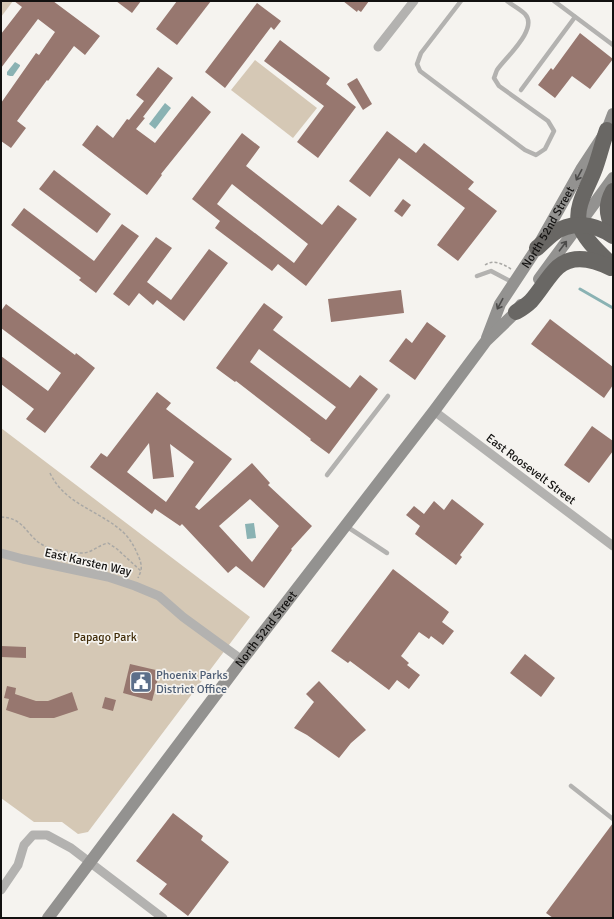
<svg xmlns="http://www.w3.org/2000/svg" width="614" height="919" viewBox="0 0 614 919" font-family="Signika,sans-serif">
<rect width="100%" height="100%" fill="#f5f3ef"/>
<g fill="#d5c8b5">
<polygon points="1,1 13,1 1,17"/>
<polygon points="255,60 317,108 293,138 231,90"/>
<polygon points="1,428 250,617 88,832 78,834 62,822 34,822 1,798"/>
</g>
<g fill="#8ab2b3">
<polygon points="15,62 20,65 20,66 13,76 10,76 7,75 7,72"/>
<polygon points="165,103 171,108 155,129 149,124"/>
<polygon points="254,523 256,538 247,539 245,524"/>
</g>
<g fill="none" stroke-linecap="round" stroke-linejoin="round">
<polyline stroke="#8ab2b3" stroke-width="3" points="580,289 613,308"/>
</g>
<g fill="#97776f" fill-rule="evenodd">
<polygon points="14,1 53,1 100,36 85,55 74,46 48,81 47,80 17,121 26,128 11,148 1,141 1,103 36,53 39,55 55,32 38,19 1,68 1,34 22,7"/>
<polygon points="116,1 141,1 132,13"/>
<polygon points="177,1 211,1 177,45 156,29"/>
<polygon points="343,1 369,1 361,12 358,10 357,12"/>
<polygon points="257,3 281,21 274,30 271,27 225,88 205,72"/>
<polygon points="580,33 613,59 590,89 572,76 555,98 538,85 551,68 553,70"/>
<polygon points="280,40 330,78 326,84 356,107 318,158 297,142 324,106 264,61"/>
<polygon points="158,67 173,78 143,117 145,118 136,129 155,143 192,96 211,112 161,174 162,175 147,195 82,145 97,125 113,138 127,119 129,120 144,101 136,95"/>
<polygon points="357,78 372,104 363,110 347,84"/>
<polygon points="387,131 416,153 424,143 474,182 468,189 497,211 458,261 437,245 465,208 399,158 370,197 349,181"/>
<path d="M242 133 260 147 246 166 322 225 338 205 357 219 306 286 278 264 272 271 215 228 220 221 192 199ZM232 184 308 244 294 263 217 204Z"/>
<polygon points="54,170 111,214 97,233 39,189"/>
<polygon points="403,199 411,205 402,217 394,211"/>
<polygon points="24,208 94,261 122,224 139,236 96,293 79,280 81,278 11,225"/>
<polygon points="156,237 172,248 147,282 171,300 209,249 228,263 184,321 157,300 153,305 139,293 129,306 113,294"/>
<polygon points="401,290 404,313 331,322 328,299"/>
<path d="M264 303 283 317 273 330 350 388 360 375 378 389 329 454 310 440 311 439 236 381 235 382 216 368ZM259 349 336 407 326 420 250 362Z"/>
<polygon points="6,304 75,355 76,353 95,368 45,433 26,419 34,409 1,384 1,356 48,391 61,373 1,328 1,311"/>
<polygon points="550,319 613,367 613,385 604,398 531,344"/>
<polygon points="427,322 446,336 415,380 389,361 406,338 412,343"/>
<path d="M157 392 171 403 166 409 232 459 195 507 199 510 252 463 270 483 268 485 312 526 291 549 292 550 264 588 236 566 228 573 182 524 180 526 155 509 152 514 90 467 101 453 107 457ZM149 443 153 479 174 477 170 444 194 462 166 502 127 472ZM250 499 279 526 252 562 219 526Z"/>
<polygon points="592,426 613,441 613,451 589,483 564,465"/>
<polygon points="452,499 484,524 460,555 462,557 456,565 415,534 420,526 406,515 414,506 424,514 434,501 444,510"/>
<polygon points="393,569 449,612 442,622 454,631 443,645 431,636 429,639 419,632 401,656 409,663 407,665 420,675 409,689 397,680 389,690 350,661 348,663 331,651"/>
<polygon points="1,646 26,647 26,658 1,657"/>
<polygon points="525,654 555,678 541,697 510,673"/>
<polygon points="130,664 160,671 152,701 123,693"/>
<polygon points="319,681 366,730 351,743 339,758 307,735 294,728 314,702 306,694"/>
<polygon points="7,686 16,688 15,694 36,701 48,701 72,692 78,710 54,718 30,718 6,710 9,699 4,698"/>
<polygon points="105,697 116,700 113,711 102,708"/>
<polygon points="173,813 203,836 201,840 229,862 188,916 159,894 167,884 136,861"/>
<polygon points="613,823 613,918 553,918 546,913"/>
</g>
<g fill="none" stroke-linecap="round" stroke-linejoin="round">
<g stroke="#a9a8a5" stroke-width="1.5" stroke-dasharray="3 2" stroke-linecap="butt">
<path d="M485 265C494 259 503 264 511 269"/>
<path d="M50 473C65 505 101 511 124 533 130 539 134 546 137 553 140 559 142 565 141 571"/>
<path d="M1 517C22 518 24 530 38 542 49 550 66 553 80 553 91 554 98 545 108 543L117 549 141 571 138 578"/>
</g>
<g stroke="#b3b2b0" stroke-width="4.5">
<path d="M461 1 421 53 417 64 420 71 525 150 536 155 545 149 554 131 548 121 499 86 494 78C495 76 496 72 497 70 505 58 539 29 525 14 520 9 512 5 507 1"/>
<polyline points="554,1 613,45"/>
<polyline points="521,90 575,17"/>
<polyline points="477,276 491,271 514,283"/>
<polyline points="327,475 388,396"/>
<polyline points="346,526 387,553"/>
<polyline points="571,786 613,819"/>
</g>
<g stroke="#b3b2b0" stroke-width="9">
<polyline points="378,47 414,1"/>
<polyline points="434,411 613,546"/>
<polyline points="1,553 23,559 108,577 135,586 159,596 183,617 242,660"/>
<polyline points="1,890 18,865 24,845 33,835 47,835 71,848 163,918"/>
</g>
<g stroke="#939290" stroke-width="12">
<polyline points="539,279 613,178"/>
<path id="s1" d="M487 338 500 304 537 248 582 168 607 130 613 114"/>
<path id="s2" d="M48 918 242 660 434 411 486 341 516 312 521 305"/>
</g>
<g stroke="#696764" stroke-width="16">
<path d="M607 130C602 144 599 158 594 171 588 187 575 206 579 223 583 239 602 255 613 266"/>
<path d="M613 191C606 204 606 214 613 227"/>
<path d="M537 248C543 243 548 237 554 233 572 220 595 224 613 236"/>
<path d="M516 312C521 309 527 305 531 301 541 290 548 276 558 267 574 253 595 260 611 268"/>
</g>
</g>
<defs><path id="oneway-shaft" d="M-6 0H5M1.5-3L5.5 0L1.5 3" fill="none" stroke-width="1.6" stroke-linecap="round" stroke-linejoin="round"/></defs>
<g stroke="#4c4b4a">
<use href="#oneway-shaft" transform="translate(579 175) rotate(118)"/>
<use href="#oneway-shaft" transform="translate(563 246) rotate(-53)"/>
<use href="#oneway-shaft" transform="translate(500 304) rotate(118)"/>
</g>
<defs>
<g id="civic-square" transform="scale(1.15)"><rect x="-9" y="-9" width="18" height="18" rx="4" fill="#5c6f8a" stroke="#f5f3ef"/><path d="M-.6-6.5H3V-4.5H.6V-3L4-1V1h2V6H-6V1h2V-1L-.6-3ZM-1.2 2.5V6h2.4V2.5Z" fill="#fff"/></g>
</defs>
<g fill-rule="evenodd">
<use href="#civic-square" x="141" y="682"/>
</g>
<g text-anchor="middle" stroke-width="3.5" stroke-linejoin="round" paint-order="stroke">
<g font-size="12" fill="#121110" stroke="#f5f3ef">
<text dy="4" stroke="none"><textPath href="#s1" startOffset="127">North 52nd Street</textPath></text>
<text transform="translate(531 469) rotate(37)" y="4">East Roosevelt Street</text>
<text transform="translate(88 562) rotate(13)" y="4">East Karsten Way</text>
<text dy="4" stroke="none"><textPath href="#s2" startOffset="362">North 52nd Street</textPath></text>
</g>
<g font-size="12" fill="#412c08" stroke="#f5f3ef">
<text x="105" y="641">Papago Park</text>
</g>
<g font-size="12" fill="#4e5e75" stroke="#f5f3ef" text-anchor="start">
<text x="156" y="679">Phoenix Parks<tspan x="156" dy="14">District Office</tspan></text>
</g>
</g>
<rect width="614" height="919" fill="none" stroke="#121110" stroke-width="4"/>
</svg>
